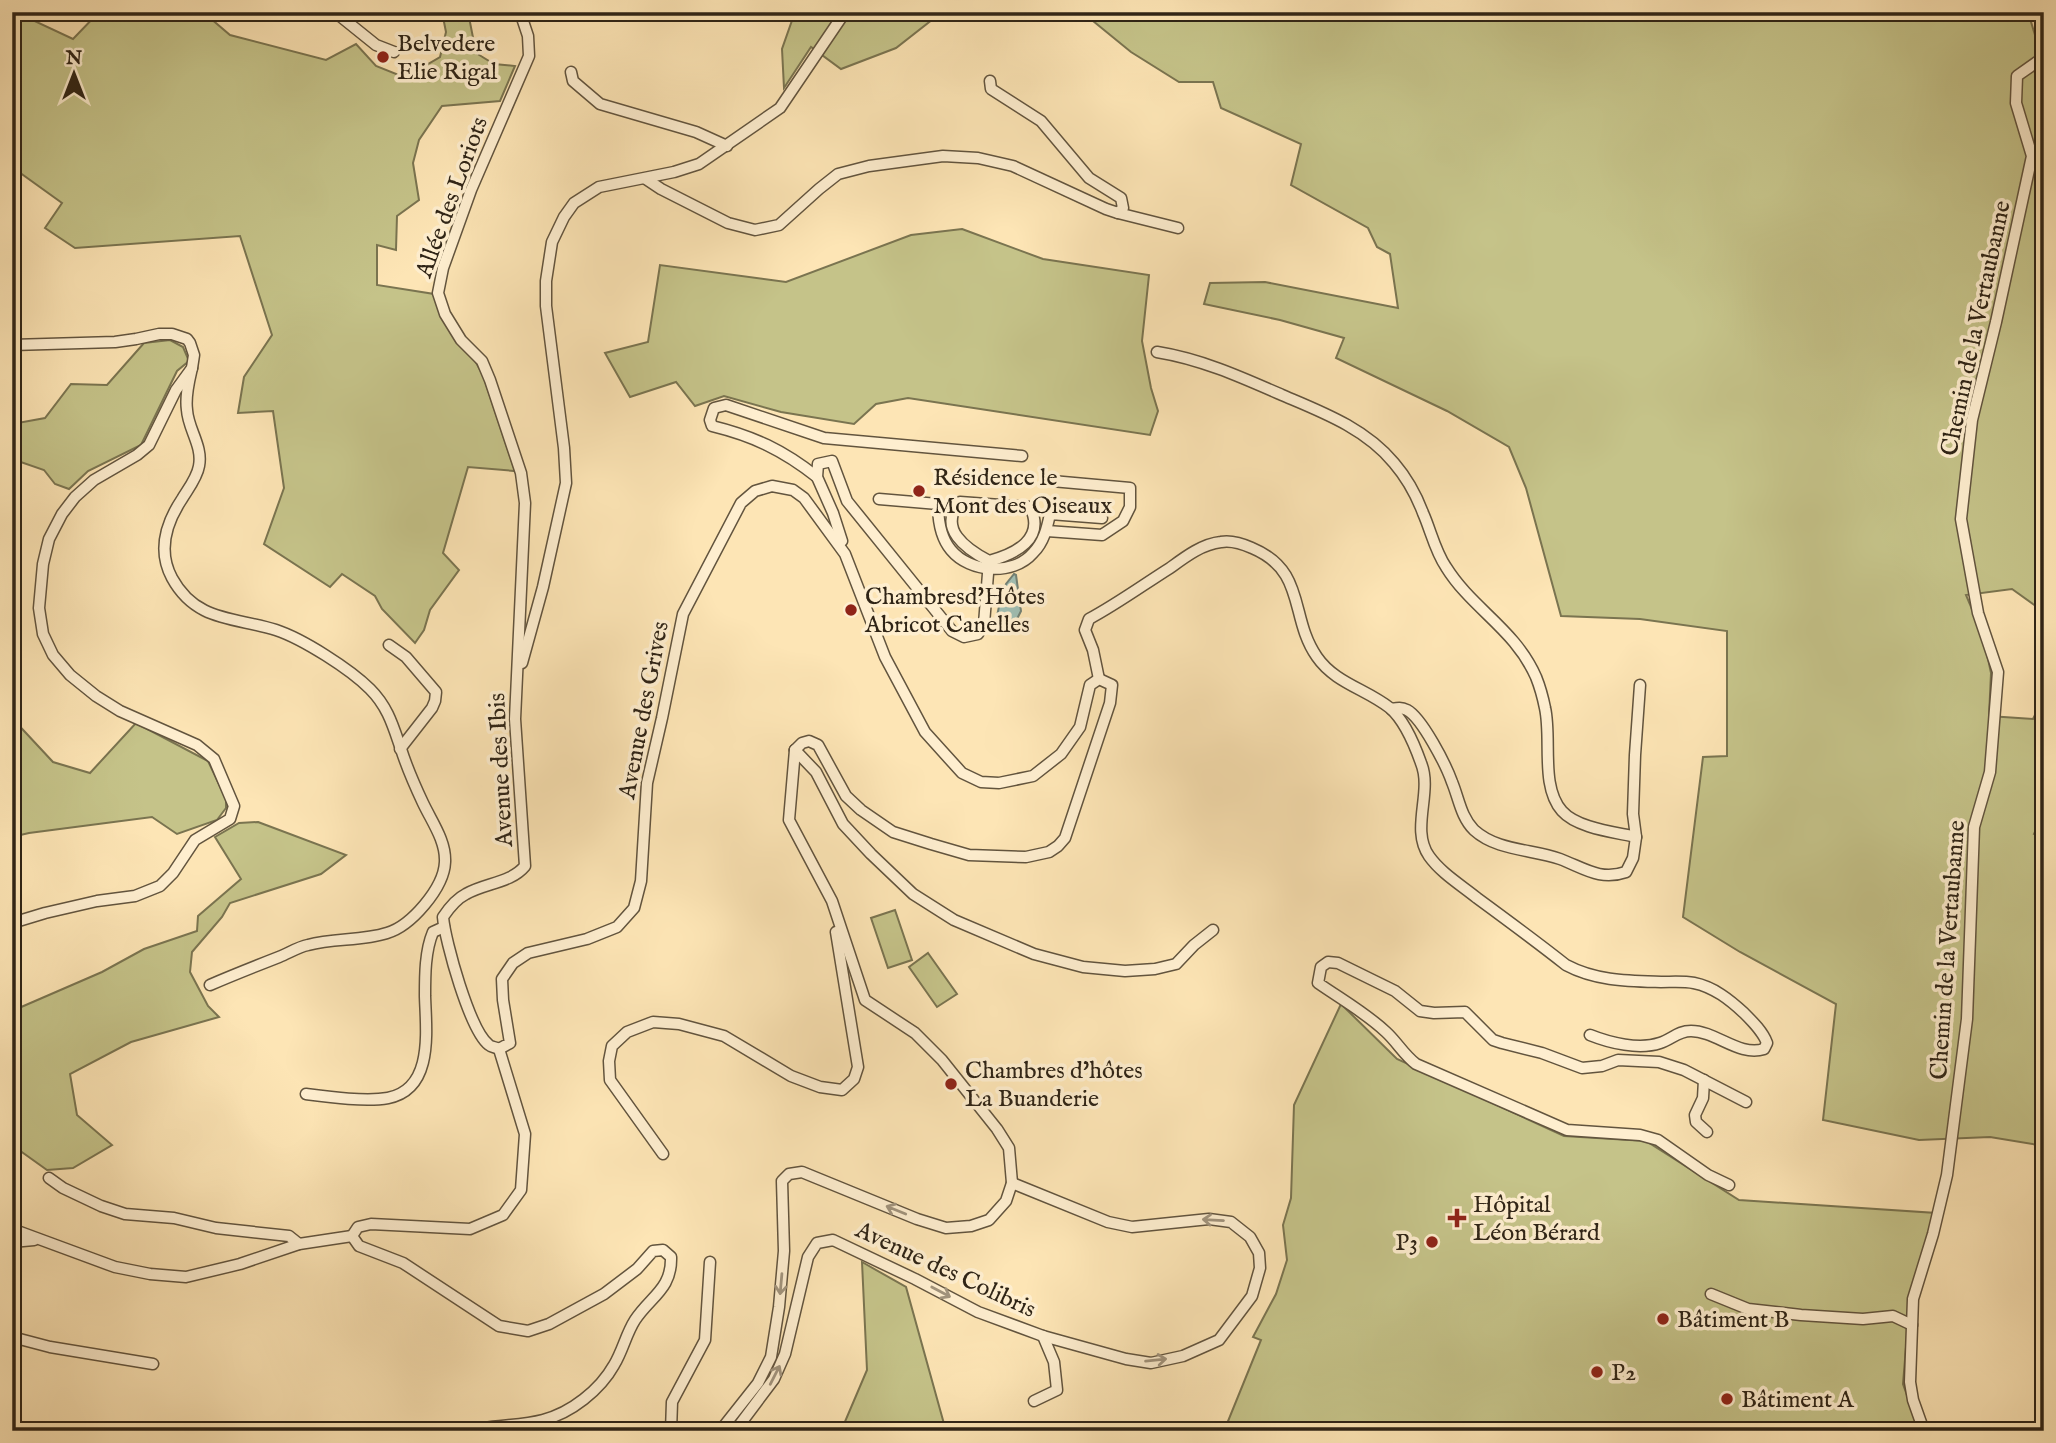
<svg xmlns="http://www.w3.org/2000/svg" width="2056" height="1443" viewBox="0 0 2056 1443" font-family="'IM FELL English',serif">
<rect width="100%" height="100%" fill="#fde5b5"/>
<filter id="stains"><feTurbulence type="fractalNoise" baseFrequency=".00286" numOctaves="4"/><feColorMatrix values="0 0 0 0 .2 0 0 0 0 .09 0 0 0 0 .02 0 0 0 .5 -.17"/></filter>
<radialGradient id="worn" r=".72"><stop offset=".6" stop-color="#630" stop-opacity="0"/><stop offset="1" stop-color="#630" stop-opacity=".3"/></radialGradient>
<g fill="#c5c389" stroke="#7a7450" stroke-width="2">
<polygon points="12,12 23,12 28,18 73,39 99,12 203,12 230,35 326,60 356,44 376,66 401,76 409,75 440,57 446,32 442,12 468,12 476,53 494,64 515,66 500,101 442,106 419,140 413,163 419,200 397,216 396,250 377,245 377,285 434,294 461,336 483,375 515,471 468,467 443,553 459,570 430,610 424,630 415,643 382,609 375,596 342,574 330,587 264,544 284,488 273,411 238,413 244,377 272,335 240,236 75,248 45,228 62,203 12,167"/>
<polygon points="795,12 942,12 896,48 841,69 811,47 784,88 782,49"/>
<polygon points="1082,12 2028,12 2035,35 2044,29 2044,612 2012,589 1966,595 1983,635 1991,673 1989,716 2033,719 2044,697 2044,813 2034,834 2044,838 2044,1146 1990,1137 1919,1140 1823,1120 1836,1004 1740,952 1683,917 1703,757 1727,756 1727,631 1640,619 1561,616 1526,488 1509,447 1447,411 1336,358 1344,338 1280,320 1204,304 1210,283 1265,282 1398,308 1390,254 1377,247 1368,228 1291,185 1301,144 1221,108 1213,82 1179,82 1131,52"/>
<polygon points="962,229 1043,259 1149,275 1142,341 1151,388 1158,411 1150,435 908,398 876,404 854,424 781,412 724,396 695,406 676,382 630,397 605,353 648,342 660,265 786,282 911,235"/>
<polygon points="170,340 183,347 189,361 177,371 141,445 88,471 69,489 55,484 44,470 12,459 12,424 45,418 71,384 107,385 144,343"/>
<polygon points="12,718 53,762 90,773 136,723 208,761 226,799 226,808 217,820 177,834 152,817 29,833 12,837"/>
<polygon points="258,822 346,855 321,874 230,903 222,917 192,952 190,972 208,1006 219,1017 131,1042 70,1074 77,1115 112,1145 73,1168 47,1170 12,1145 12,1011 102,972 144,949 197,931 198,916 241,879 215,837 239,823"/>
<polygon points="895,910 912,960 888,968 871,918"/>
<polygon points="928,953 957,994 937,1007 909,967"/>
<polygon points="1341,1004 1397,1059 1564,1136 1646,1141 1739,1200 1936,1213 1910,1298 1903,1384 1920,1431 1224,1431 1261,1340 1253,1337 1276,1294 1287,1260 1283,1225 1291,1198 1294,1105"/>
<polygon points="862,1262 906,1287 946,1431 841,1431 867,1370"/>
</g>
<polygon fill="#a0beb3" stroke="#738074" stroke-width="2" points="1014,574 1016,575 1021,611 1015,623 1009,625 997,616 1003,587 1005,587 1006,584"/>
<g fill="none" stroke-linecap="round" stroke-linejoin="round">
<g stroke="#62543e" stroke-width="13">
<g id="minor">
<polyline points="335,12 376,45 394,52"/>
<polyline points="571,72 573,81 600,104 696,132 727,146"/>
<polyline points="646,179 661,189 728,223 755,230 779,225 819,189 838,174 869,166 943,156 978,158 1013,166 1106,209 1118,213 1123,208 1121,198 1089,178 1041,121 991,89 990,81"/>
<polyline points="1118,213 1178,228"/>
<polyline points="12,345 115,342 136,339 159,334 172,334 187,339 190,343 194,355 192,368 176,390 149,445 137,455 94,480 75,497 62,514 49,539 43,564 39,608 43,634 53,655 70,675 96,696 120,711 197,745 214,759 234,806 230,819 195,840 173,873 160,886 135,896 97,901 45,913 12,923"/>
<path d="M1157 352C1201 359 1241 377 1282 395 1322 412 1365 428 1394 463 1406 477 1417 497 1423 513 1431 531 1435 551 1446 567 1472 609 1515 629 1536 677 1540 687 1543 698 1545 708 1552 739 1540 786 1562 811 1577 828 1614 832 1636 837"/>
<path d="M192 368C189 381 185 396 187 410 188 429 203 446 199 466 197 478 188 489 182 499 166 523 157 550 172 578 196 622 234 617 276 630 303 639 350 669 370 689 388 707 393 726 401 749 407 768 415 786 423 803 432 822 446 841 445 862 444 888 411 926 387 933 362 941 334 938 308 945 298 947 289 953 279 957 256 966 233 975 210 985"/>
<path d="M817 477C783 450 753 436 712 426L710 420 714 408 726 405 824 438 1022 456"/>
<path d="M879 499 938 504C938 520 940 537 951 550 970 573 1013 576 1033 553 1044 542 1047 528 1050 514L1102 518"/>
<polyline points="1047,531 1102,535 1123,521 1130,507 1130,488 1052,481"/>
<path d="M842 541 833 513 817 477 818 464 832 461 847 501 952 631 964 637 978 634 984 624 989 561C1015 554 1046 539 1030 507L960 502C937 528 966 549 989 561"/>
<polyline points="389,645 406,657 436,692 435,701 432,708 400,749"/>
<polyline points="522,663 543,587 566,483 564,448 546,306 546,281 552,242 564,217 574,203 599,187 674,172 699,164 780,108 845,12"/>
<path d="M1099 679 1093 650 1085 630 1089 619C1117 604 1143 585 1170 568 1185 557 1202 544 1221 542 1232 540 1243 544 1252 548 1307 571 1289 617 1317 657 1335 683 1366 689 1390 708 1404 720 1415 746 1421 763 1433 792 1410 829 1429 856 1441 873 1461 885 1477 898 1507 920 1537 942 1566 965 1596 981 1628 981 1661 982 1672 982 1683 981 1694 983 1714 987 1730 1000 1744 1013 1753 1022 1763 1032 1767 1043L1764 1049C1739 1057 1716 1031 1691 1031 1678 1031 1672 1039 1660 1043 1639 1050 1610 1043 1590 1035"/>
<path d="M1391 709C1397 708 1401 707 1407 710 1422 718 1446 765 1452 782 1459 799 1461 817 1474 830 1497 851 1532 849 1560 859 1584 868 1600 881 1626 872L1633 858 1636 837 1633 814 1635 755 1640 685"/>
<polyline points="795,750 816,772 843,824 871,854 913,894 954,920 1034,954 1083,967 1125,971 1155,969 1176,964 1194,945 1213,930"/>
<polyline points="499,1049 510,1043 503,1000 502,979 513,963 528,953 587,939 617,927 634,908 641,881 647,783 662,718 683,614 741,503 755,491 772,486 793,490 804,498 845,554 885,657 925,732 962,773 981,782 999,783 1033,776 1061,754 1080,727 1090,685 1099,679 1112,685 1110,703 1065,838 1058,846 1049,852 1026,857 969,855 931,844 893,832 861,810 846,796 818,745 809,741 802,743 795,750"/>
<path d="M499 1049C495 1047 491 1047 489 1045 470 1031 445 941 443 917 449 908 456 899 466 894 485 883 511 883 525 866L515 719 525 503 521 473 490 380 482 361 461 340 445 314 438 293 443 268 471 190 529 56 528 36 520 12"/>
<polyline points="1704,1080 1703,1098 1695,1115 1696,1122 1707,1132"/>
<path d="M306 1094C329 1097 366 1102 388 1098 434 1089 426 1031 425 996 425 975 425 951 433 932L444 927"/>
<polyline points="663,1154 610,1080 609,1061 612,1046 627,1032 653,1022 679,1024 724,1036 791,1076 820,1087 842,1090 854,1079 858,1067 836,932"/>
<polyline points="49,1178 63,1188 101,1206 125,1214 174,1218 216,1228 289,1236 299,1244"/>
<path d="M1729 1185 1708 1175 1658 1140 1640 1135 1567 1130 1416 1064C1404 1055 1397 1042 1386 1032 1366 1013 1341 999 1318 983L1321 967 1328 962 1338 963 1395 991 1420 1011 1434 1013 1465 1012 1493 1040 1502 1043 1542 1053 1582 1068 1602 1066 1618 1060 1659 1062 1684 1070 1746 1102"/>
<polyline points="12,1229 115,1267 150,1274 186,1277 240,1264 299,1244 352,1236"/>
<polyline points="12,1242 34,1240"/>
<polyline points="1711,1294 1748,1309 1801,1315 1863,1319 1893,1316 1912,1325"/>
<polyline points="12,1337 50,1347 153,1364"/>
<polyline points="1034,1401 1057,1390 1054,1362 1043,1336"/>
<path d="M481 1431 484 1428C503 1425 524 1425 543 1420 571 1413 600 1390 614 1365 623 1350 626 1334 635 1320 651 1296 672 1289 671 1257L663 1250 653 1251 637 1269 604 1294 549 1324 528 1331 499 1326 403 1263 359 1246 352 1236 358 1227 371 1224 470 1229 503 1215 521 1190 525 1134 499 1049"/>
<polyline points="671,1431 672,1402 705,1340 710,1262"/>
<polyline points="720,1431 758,1383 771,1357 779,1307 784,1251 782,1181 789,1174 802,1172 917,1219 946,1228 971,1226 989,1220 1006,1201 1012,1183 1009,1148 997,1129 942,1060 915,1033 865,1000 832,901 789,820 795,750"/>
<polyline points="735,1431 774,1379 785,1354 808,1257 817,1243 833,1240 915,1279 978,1312 1043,1336 1126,1359 1151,1363 1183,1356 1219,1340 1252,1296 1260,1268 1259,1253 1250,1237 1231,1222 1209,1219 1132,1227 1108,1222 1012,1183"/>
<polyline points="1924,1431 1913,1400 1910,1382 1913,1299 1933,1234 1947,1175 1967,1019 1974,827 1990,772 1998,672 1978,613 1961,519 1972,420 1996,322 2032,156 2016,103 2017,76 2044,57"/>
</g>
</g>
<use href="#minor" stroke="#feeecf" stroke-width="10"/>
</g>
<defs><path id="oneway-shaft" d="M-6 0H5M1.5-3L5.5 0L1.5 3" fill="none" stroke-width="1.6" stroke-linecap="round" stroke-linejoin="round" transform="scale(1.75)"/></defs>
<g stroke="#a1937c">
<use href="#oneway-shaft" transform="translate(896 1210) rotate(-158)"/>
<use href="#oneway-shaft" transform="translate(1213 1220) rotate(-177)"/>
<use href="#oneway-shaft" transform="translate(781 1284) rotate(95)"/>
<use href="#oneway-shaft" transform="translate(941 1292) rotate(28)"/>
<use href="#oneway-shaft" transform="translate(1156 1360) rotate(-6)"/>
<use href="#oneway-shaft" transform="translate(775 1375) rotate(-63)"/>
</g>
<g fill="#8f2418" stroke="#feeecf" stroke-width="2.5">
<circle cx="383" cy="57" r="7"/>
<circle cx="919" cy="491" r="7"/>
<circle cx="851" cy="610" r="7"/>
<circle cx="951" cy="1084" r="7"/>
<path d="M1453.5 1207.5h7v7h7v7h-7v7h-7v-7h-7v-7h7z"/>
<circle cx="1432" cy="1242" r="7"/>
<circle cx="1663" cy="1319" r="7"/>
<circle cx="1597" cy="1372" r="7"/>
<circle cx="1727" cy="1399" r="7"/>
</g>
<g text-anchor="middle" stroke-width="7" stroke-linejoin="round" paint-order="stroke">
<g font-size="24" fill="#2f2416" stroke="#feeecf" text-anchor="start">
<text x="397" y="51">Belvedere<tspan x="397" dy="28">Elie Rigal</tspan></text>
<text x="933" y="485">Résidence le<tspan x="933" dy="28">Mont des Oiseaux</tspan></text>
<text x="865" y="604">Chambresd'Hôtes<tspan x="865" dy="28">Abricot Canelles</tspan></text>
<text x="965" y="1078">Chambres d'hôtes<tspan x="965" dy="28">La Buanderie</tspan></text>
<text x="1473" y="1212">Hôpital<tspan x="1473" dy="28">Léon Bérard</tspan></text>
<text x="1418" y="1250" text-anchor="end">P3</text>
<text x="1677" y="1327">Bâtiment B</text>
<text x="1611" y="1380">P2</text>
<text x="1741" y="1407">Bâtiment A</text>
</g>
<g font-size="24" fill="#2f2416" stroke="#feeecf">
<text transform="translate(451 197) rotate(-70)" y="8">Allée des Loriots</text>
<text transform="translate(1975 328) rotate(-78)" y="8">Chemin de la Vertaubanne</text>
<text transform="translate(643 710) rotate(-79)" y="8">Avenue des Grives</text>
<text transform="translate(500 770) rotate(-93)" y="8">Avenue des Ibis</text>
<text transform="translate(1947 950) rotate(-86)" y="8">Chemin de la Vertaubanne</text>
<text transform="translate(946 1269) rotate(25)" y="8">Avenue des Colibris</text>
</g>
</g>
<rect width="2056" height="1443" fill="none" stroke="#fde5b5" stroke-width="42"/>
<rect x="14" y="14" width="2028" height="1415" fill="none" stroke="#2f2416" stroke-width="3.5"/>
<rect x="21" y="21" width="2014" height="1401" fill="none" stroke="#2f2416" stroke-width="2"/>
<g transform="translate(74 74)" stroke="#feeecf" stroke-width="5" paint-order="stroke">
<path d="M0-5L12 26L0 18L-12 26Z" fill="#2f2416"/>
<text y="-10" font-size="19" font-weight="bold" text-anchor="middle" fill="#2f2416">N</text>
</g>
<rect width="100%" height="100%" filter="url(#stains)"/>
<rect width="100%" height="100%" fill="url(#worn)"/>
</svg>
